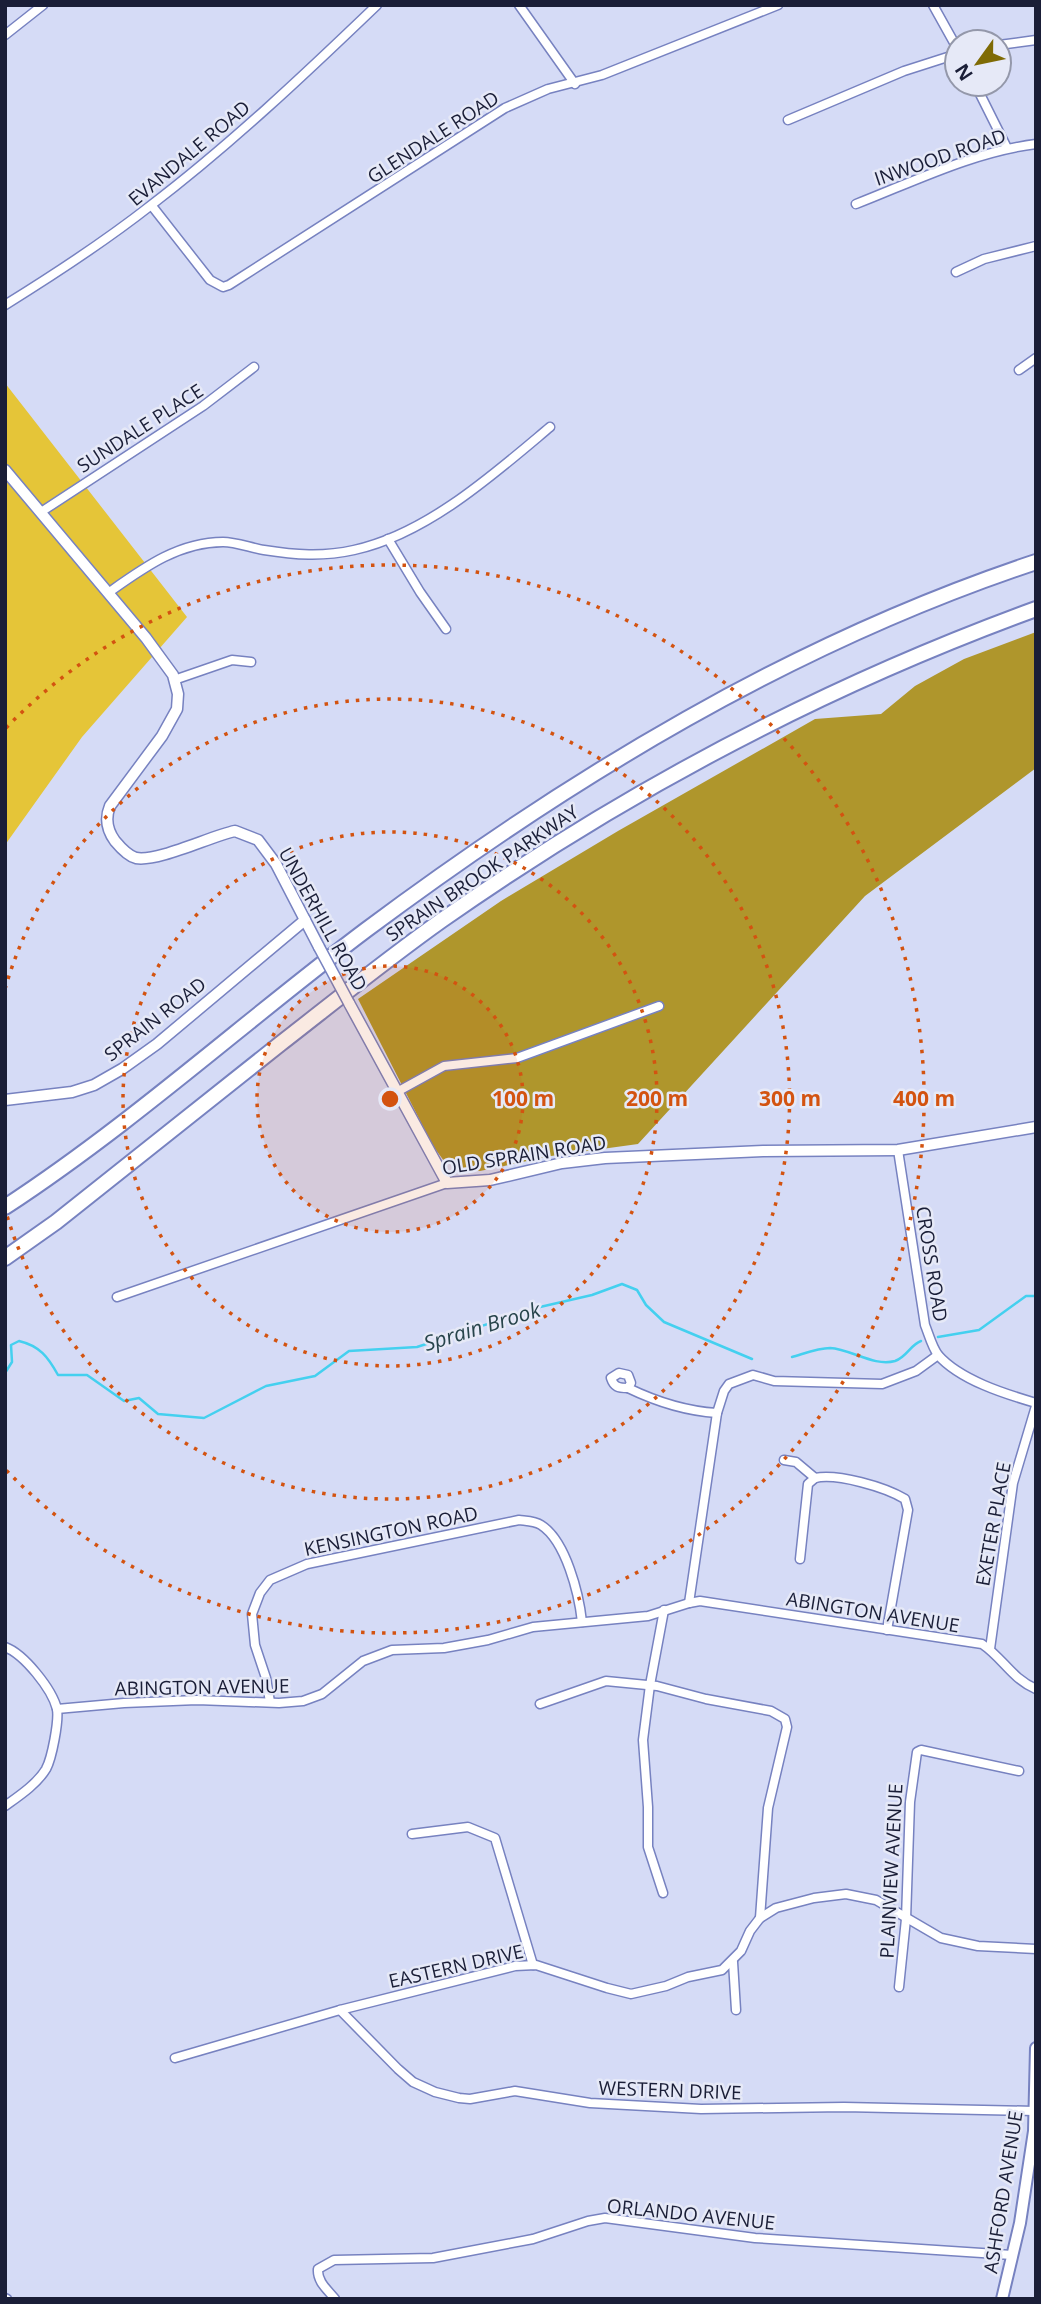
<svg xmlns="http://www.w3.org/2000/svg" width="1041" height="2304" viewBox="0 0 1041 2304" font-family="'Open Sans',sans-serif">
<rect width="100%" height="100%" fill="#d5dbf6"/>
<polygon fill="#e5c538" points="5,383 187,617 82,737 5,845"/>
<polygon fill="#af962c" points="1036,632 1036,768 865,896 638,1144 551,1156 480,1171 463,1169 444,1161 433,1146 358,999 501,901 618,831 815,719 881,714 915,686 964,659"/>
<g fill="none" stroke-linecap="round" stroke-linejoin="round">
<g stroke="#44d0ef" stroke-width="2.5">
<polyline points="938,1337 979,1330 1026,1296 1036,1296"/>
<path d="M792 1357C803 1354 818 1348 830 1348 851 1349 874 1367 895 1361 907 1357 910 1345 921 1341"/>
<path d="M5 1373 12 1362 11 1345 19 1341C40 1346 48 1357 58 1375H87L124 1401 139 1398 158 1414 204 1418 266 1386 315 1376 349 1351 417 1347 540 1307 592 1295 622 1284 637 1290 646 1305 664 1322 752 1359"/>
</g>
<g stroke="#7782c0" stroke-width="11">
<g id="minor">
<polyline points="519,5 575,84"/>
<polyline points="933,5 957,48"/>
<polyline points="5,35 43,5"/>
<polyline points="999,45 1036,40"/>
<polyline points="975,84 1007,148"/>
<polyline points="788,120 904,71 957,54"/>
<path d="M856 204C915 181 973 152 1036 144"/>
<polyline points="152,206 210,280 223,287 229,285 505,108 548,89 602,75 778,5"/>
<polyline points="956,272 984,259 1036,246"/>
<path d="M5 305C55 274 104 242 150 206 230 145 304 75 377 5"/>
<polyline points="1019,370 1036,358"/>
<polyline points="41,512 203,406 254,367"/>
<polyline points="388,539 420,592 446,629"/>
<path d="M108 593C142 569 178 542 223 542 236 542 251 548 264 550 295 555 323 557 354 550 427 534 494 474 550 427"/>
<polyline points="174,680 232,660 251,662"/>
<polyline points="395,1093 444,1066 517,1058 659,1006"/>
<path d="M898 1150 925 1325C929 1335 932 1347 938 1355 960 1380 1005 1394 1036 1403"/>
<polyline points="117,1297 447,1183"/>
<path d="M619 1373 628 1375 631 1383 628 1388C618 1388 614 1387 611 1378Z"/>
<path d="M628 1388C657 1402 685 1411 717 1413"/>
<polyline points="784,1460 796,1462 815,1478"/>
<path d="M815 1478C837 1473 885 1487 905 1499L908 1510 887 1630"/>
<polyline points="800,1559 808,1484 815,1478"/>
<polyline points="689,1603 717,1413 724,1391 729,1384 753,1375 774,1381 882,1384 916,1371 938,1355"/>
<path d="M5 1647C24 1654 52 1689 57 1709 59 1721 52 1758 46 1769 37 1784 19 1796 5 1806"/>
<polyline points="990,1649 1013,1483 1036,1406"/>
<path d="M270 1702 266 1678 255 1645 252 1614 260 1593 270 1580 307 1564 519 1520C527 1521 535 1521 541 1525 566 1541 579 1594 582 1622"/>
<polyline points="540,1704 606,1681 657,1686 706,1699 771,1711 785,1719 787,1727 768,1808 760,1918"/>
<path d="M57 1709 124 1703 197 1700 279 1703 303 1701 322 1694 363 1661 392 1650 444 1648 488 1640 533 1627 648 1616 689 1603 700 1601 982 1644C1003 1658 1011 1678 1036 1689"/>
<polyline points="412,1834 468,1827 495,1838 533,1965"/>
<polyline points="663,1893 648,1847 648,1807 643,1740 650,1685 664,1610"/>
<polyline points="733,1962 736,2010"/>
<polyline points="899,1987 906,1919 910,1802 917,1752 921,1750 1019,1771"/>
<polyline points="340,2010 398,2069 413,2082 435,2092 459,2098 470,2099 515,2091 590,2103 701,2109 844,2107 1034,2111"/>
<polyline points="175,2058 340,2010 515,1966 536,1965 607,1988 631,1994 666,1986 688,1977 722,1970 741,1951 750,1931 760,1918 776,1908 814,1898 846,1894 876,1900 941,1938 978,1946 1036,1949"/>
<polyline points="5,2298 7,2299"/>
<path d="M335 2299C328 2290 317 2282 318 2269L334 2260 433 2258 533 2239 588 2221 605 2218 755 2238 1012 2255"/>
</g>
</g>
<g stroke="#7782c0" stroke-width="13">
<g id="tertiary">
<path d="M5 470 146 638 173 675 178 694 177 709 162 736 110 806C105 818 107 830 115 841 120 847 128 856 136 858 158 862 211 836 235 831L258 840 276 864 319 947"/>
<polyline points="349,1003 447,1183 490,1180 562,1163 605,1158 763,1151 898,1150 1036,1127"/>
<polyline points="5,1100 72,1092 94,1085 122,1069 157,1044 305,920"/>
</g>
</g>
<g stroke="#7782c0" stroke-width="14">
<polyline id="secondary" points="1002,2299 1020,2223 1034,2131 1036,2048"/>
</g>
<g stroke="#7782c0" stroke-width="18">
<g id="motorway">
<path d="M5 1207C132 1124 245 1021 366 930 571 777 792 643 1036 562"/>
<path d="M5 1258 56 1222C131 1163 205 1103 280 1044 334 1002 387 959 442 920 626 791 825 686 1036 609"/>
</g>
</g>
<use href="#minor" stroke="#fff" stroke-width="8"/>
<use href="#tertiary" stroke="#fff" stroke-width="10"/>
<use href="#secondary" stroke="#fff" stroke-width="10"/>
<use href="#motorway" stroke="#fff" stroke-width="14"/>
<g stroke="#7782c0" stroke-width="13" stroke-linecap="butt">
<polyline id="tertiary-bridge" points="319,947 349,1003"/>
</g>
<use href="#tertiary-bridge" stroke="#fff" stroke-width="10"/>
</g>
<circle cx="390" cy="1099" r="133" fill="#d35310" fill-opacity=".12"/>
<g fill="none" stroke="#d35310" stroke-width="3.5" stroke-dasharray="3.5 7">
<circle cx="390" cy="1099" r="133"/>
<circle cx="390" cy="1099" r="267"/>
<path d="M5 989A400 400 0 1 1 5 1209"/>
<path d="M6 728A534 534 0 1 1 6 1470"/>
</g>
<g text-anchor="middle" stroke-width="5" stroke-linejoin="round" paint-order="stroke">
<g font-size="19" fill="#1a1e37" stroke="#e6e9f7">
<text transform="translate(433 137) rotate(-33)" y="7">GLENDALE ROAD</text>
<text transform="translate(189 153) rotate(-40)" y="7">EVANDALE ROAD</text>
<text transform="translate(940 157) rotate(-19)" y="7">INWOOD ROAD</text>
<text transform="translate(140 428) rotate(-33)" y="7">SUNDALE PLACE</text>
<text transform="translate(482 873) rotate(-34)" y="7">SPRAIN BROOK PARKWAY</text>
<text transform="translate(323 919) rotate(61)" y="7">UNDERHILL ROAD</text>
<text transform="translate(155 1019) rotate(-38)" y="7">SPRAIN ROAD</text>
<text transform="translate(524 1155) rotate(-9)" y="7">OLD SPRAIN ROAD</text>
<text transform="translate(932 1264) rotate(81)" y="7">CROSS ROAD</text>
<text transform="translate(993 1524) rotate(-80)" y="7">EXETER PLACE</text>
<text transform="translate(391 1531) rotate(-12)" y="7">KENSINGTON ROAD</text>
<text transform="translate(873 1612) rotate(9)" y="7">ABINGTON AVENUE</text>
<text transform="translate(202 1687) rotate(-1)" y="7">ABINGTON AVENUE</text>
<text transform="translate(891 1871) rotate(-87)" y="7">PLAINVIEW AVENUE</text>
<text transform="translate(456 1966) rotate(-13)" y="7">EASTERN DRIVE</text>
<text transform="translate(670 2090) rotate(2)" y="7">WESTERN DRIVE</text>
<text transform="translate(1003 2192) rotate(-81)" y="7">ASHFORD AVENUE</text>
<text transform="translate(691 2214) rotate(6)" y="7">ORLANDO AVENUE</text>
</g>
<g font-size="21" font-style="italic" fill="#27444b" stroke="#e6e9f7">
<text transform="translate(482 1327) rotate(-17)" y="7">Sprain Brook</text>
</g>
</g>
<circle cx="390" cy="1099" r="10" fill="#d35310" stroke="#e6e9f7" stroke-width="3.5"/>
<g font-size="21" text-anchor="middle" font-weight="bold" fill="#d35310" stroke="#e6e9f7" stroke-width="5" stroke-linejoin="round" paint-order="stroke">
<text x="523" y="1106">100 m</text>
<text x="657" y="1106">200 m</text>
<text x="790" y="1106">300 m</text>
<text x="924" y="1106">400 m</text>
</g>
<rect width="1041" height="2304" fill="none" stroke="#1a1e37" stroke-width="14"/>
<g transform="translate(978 63) rotate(237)"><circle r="33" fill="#e6e9f7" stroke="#9498aa" stroke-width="2"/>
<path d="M0-5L12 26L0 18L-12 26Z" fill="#7f6b05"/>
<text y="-10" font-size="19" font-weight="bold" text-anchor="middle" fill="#1a1e37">N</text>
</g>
</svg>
